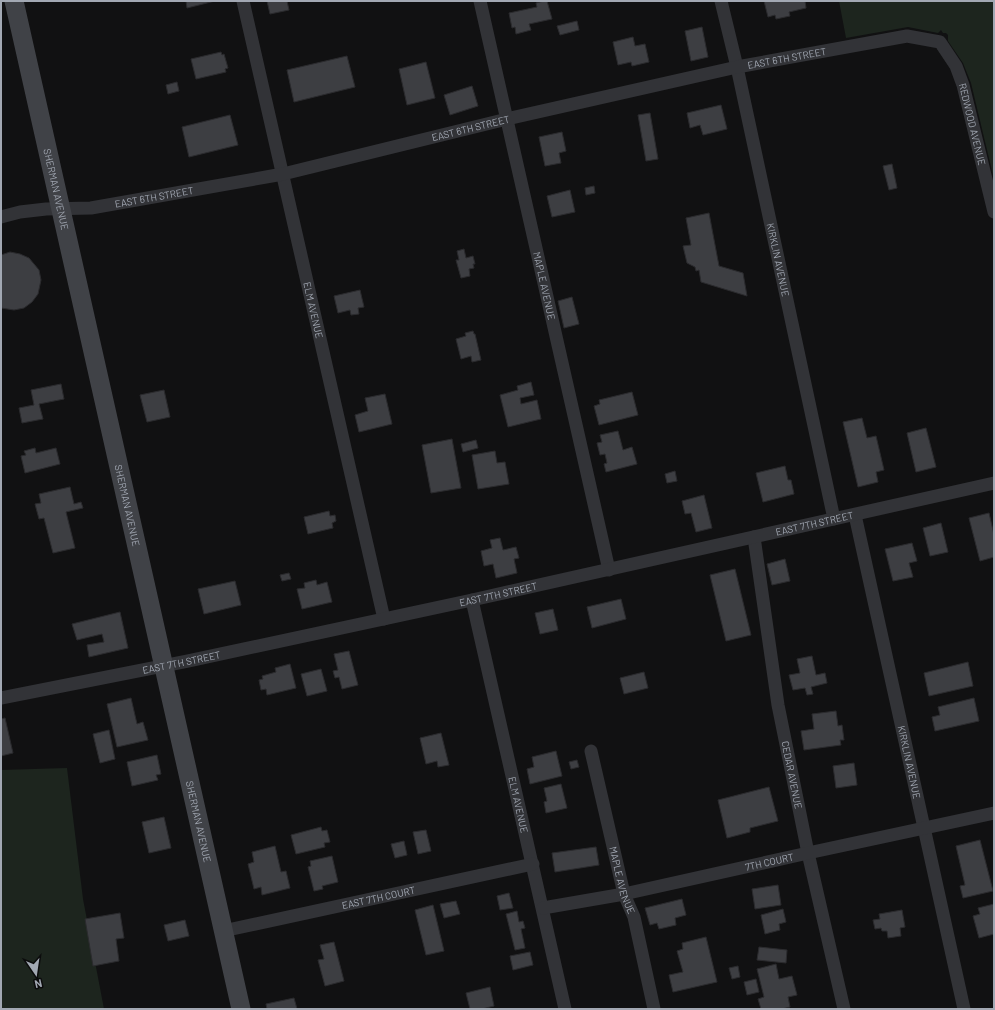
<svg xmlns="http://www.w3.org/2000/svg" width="995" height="1010" viewBox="0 0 995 1010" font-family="Barlow,sans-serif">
<rect width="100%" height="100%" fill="#111112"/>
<g fill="#1d251e">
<polygon points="839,1 994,1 994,179 971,83 963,63 948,41 948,35 946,33 943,33 941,30 938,33 908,27 846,38"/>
<polygon points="67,768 83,899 104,1009 1,1009 1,770"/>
</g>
<g fill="#3d3e42" stroke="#2b2b2e">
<polygon points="186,1 215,1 187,8"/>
<polygon points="267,1 287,1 289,10 270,14"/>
<polygon points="544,1 547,1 552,19 529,24 531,30 516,34 515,27 512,28 509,13 537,7 536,3"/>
<polygon points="764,1 805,1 806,8 789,12 790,16 776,19 775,15 768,17"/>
<polygon points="577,21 579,30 560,35 557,26"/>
<polygon points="702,27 708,57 691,61 685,31"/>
<polygon points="633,37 635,46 645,44 649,62 632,66 631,62 618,65 613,42"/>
<polygon points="221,52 222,55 224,54 228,68 225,69 226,72 196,79 191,59"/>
<polygon points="347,56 355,87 294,102 287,70"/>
<polygon points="426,62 435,98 407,105 399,69"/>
<polygon points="177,82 179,91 168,94 166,85"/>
<polygon points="472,86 478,106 450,115 444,95"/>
<polygon points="721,105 727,129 703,135 700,125 690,128 687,113"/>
<polygon points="650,113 658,159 646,161 638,115"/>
<polygon points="230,115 238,145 189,157 182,127"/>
<polygon points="562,132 566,151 559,153 561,163 545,166 539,137"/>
<polygon points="892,164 897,188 889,190 883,166"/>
<polygon points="594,186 595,193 586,195 585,188"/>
<polygon points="570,190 575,212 552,217 547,196"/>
<polygon points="709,213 719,266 743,273 747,296 701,282 699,270 696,271 695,267 687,263 683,246 691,245 686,218"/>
<polygon points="464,249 466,258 473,256 475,264 473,264 474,268 469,269 470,276 461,278 456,260 459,260 457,251"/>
<polygon points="10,252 20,254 29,258 39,270 41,280 38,294 32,302 24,308 14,310 1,308 1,255"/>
<polygon points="360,290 364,307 358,308 359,314 351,315 350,310 338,313 334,296"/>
<polygon points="572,297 579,324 564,328 558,301"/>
<polygon points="473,331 474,334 475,334 481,360 472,362 471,356 461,359 456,339 466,336 465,333"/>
<polygon points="531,382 534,395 520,398 521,404 537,400 541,419 508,427 500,395 518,390 517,386"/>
<polygon points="61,384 64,399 39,404 43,419 22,423 19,408 34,405 31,390"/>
<polygon points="164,390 170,417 147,422 140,395"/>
<polygon points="632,392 638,415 599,425 594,406 600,404 599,400"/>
<polygon points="385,394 392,424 359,432 355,415 368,411 365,398"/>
<polygon points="862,418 867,438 876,436 884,470 876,472 878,482 858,487 843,422"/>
<polygon points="926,428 936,467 916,472 907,433"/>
<polygon points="618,431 623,450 632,447 637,464 606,472 604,464 607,463 605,454 600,455 597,443 602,442 600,435"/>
<polygon points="452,439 461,488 431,493 422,445"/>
<polygon points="476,440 478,448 463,452 461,444"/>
<polygon points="35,448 36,453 56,448 60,464 25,473 21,456 26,455 24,451"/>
<polygon points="495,451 497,463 505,462 509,484 478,489 472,455"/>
<polygon points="785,466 788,480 791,480 794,494 763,502 756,473"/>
<polygon points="675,471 677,481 667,483 665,474"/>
<polygon points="70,487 74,504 81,502 83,508 66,512 75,548 53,553 44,518 39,519 35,504 41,503 39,494"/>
<polygon points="704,495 712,528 696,532 691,513 685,514 682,501"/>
<polygon points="329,511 330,516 335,515 336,521 332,523 333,528 308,534 304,517"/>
<polygon points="989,513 994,535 994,557 980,561 969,518"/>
<polygon points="941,523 948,552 930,556 923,528"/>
<polygon points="500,538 503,550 516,547 519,558 514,559 517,573 496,578 493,564 484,566 481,551 492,548 490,540"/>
<polygon points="912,543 917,561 909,563 913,577 893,581 885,549"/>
<polygon points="785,559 790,581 772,585 767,564"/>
<polygon points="735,569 751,635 726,641 710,575"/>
<polygon points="289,573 291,579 282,581 280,575"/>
<polygon points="316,580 317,585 327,582 332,602 302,609 297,589 305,588 304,583"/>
<polygon points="235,581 241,605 204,614 198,589"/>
<polygon points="621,599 626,619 592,628 587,607"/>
<polygon points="553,609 558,630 540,634 535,613"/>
<polygon points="120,612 128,648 89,657 87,645 104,642 102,634 77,640 72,624"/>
<polygon points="349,651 358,685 342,689 339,677 335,678 333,671 338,670 334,654"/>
<polygon points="812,656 816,675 825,673 827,683 811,687 813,694 807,695 805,688 793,690 789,675 800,673 797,659"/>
<polygon points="968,662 973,686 929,696 924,673"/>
<polygon points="290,664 296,688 267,695 266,689 261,690 259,680 263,679 262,676 276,672 275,668"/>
<polygon points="321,669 327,691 307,696 301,674"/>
<polygon points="644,672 648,688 624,694 620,678"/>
<polygon points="131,698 137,724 143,722 148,740 117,747 107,704"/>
<polygon points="974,698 979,721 935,731 932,717 940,715 938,707"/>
<polygon points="836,711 838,726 842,725 844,740 840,740 841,745 804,750 801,731 814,729 812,714"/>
<polygon points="5,718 13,753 1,756 1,719"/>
<polygon points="109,730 115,759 100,763 93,734"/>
<polygon points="441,733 449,765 438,767 437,761 426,764 420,738"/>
<polygon points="556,751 562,776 530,784 527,769 534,767 532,757"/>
<polygon points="157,755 161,774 156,775 158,780 132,786 127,762"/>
<polygon points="577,760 579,767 571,769 569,762"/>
<polygon points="854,763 857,785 836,788 833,766"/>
<polygon points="561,784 567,808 546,813 544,802 547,801 544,788"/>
<polygon points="769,787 778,821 750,828 750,832 727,838 718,800"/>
<polygon points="164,817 171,848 149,853 142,822"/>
<polygon points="321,827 322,831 327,830 330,842 324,843 325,847 296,854 291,835"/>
<polygon points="426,830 431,851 418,854 413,832"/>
<polygon points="980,840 993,891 963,898 960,886 965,885 956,846"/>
<polygon points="404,841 407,855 395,858 391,844"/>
<polygon points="275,846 281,872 286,871 290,888 262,895 261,887 254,889 248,864 254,862 252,852"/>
<polygon points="596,847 599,865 555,872 552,853"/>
<polygon points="332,856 338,882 322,886 323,889 314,891 308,867 311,866 310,861"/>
<polygon points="778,885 781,905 755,909 752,889"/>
<polygon points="509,893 513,908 500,910 497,896"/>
<polygon points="682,899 686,915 675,918 676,925 659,929 657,923 650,925 645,908"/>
<polygon points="456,901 460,914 444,918 440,904"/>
<polygon points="994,904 994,934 979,938 973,916 980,914 978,908"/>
<polygon points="433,905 444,951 426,955 415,910"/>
<polygon points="783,909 786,922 779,924 780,930 765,934 761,915"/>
<polygon points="902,910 905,927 900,928 901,936 888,938 887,931 882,931 881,928 875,929 873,920 880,919 879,914"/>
<polygon points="517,911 519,922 523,921 525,928 521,929 525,948 515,950 506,914"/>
<polygon points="120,913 124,938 116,939 119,961 93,966 85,919"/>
<polygon points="185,920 189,936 168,941 164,925"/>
<polygon points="706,937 717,982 673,992 669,975 683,972 677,951 683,949 682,943"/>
<polygon points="334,942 344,981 325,986 318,960 324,959 320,945"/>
<polygon points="759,947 787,950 786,963 757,960"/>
<polygon points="530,952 533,965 513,970 510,956"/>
<polygon points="776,964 779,979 792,976 797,995 788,997 790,1007 782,1009 761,1009 758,999 764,997 757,969"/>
<polygon points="738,966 740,977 732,979 729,968"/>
<polygon points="756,979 759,992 747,995 744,982"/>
<polygon points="490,987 494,1006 482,1009 470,1009 466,993"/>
<polygon points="294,998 297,1009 267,1009 266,1004"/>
</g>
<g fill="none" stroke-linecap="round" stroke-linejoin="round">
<g stroke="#323337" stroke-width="13">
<path id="s1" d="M243 1 384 619"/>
<path id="s2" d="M480 1 609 570"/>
<path id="s3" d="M721 1 737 67 834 519"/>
<path id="s4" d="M1 217 20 212 46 209 91 208 283 174 507 119 737 67 907 36 940 42 956 66 963 85 994 212"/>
<path id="s5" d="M855 515 964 1009"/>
<path id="s6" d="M754 537 778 705 808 853 844 1009"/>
<path id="s7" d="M472 600 565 1009"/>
<path id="s8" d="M1 698 188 661 472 600 994 483"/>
<path id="s9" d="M591 751 624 894 634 917 654 1009"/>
<path id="s10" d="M543 908 624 894 808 853 994 813"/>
<path id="s11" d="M223 931 533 864"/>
</g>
<path stroke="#404247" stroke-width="19" id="s12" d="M14 1 241 1009"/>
</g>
<g text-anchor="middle" stroke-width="4" stroke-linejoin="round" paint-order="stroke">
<g font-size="10" fill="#a2a8b3" stroke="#0c0c0d">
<text dy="4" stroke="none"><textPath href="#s4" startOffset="803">EAST 6TH STREET</textPath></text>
<text dy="4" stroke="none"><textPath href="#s4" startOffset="1048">REDWOOD AVENUE</textPath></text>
<text dy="4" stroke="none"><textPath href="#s4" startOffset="479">EAST 6TH STREET</textPath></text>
<text dy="4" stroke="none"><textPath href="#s12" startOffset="193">SHERMAN AVENUE</textPath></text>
<text dy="4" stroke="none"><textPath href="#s4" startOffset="155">EAST 6TH STREET</textPath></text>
<text dy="4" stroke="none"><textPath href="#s3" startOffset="265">KIRKLIN AVENUE</textPath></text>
<text dy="4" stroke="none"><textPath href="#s2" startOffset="292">MAPLE AVENUE</textPath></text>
<text dy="4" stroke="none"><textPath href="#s1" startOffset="317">ELM AVENUE</textPath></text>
<text dy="4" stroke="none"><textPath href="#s12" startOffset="517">SHERMAN AVENUE</textPath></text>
<text dy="4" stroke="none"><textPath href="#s8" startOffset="832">EAST 7TH STREET</textPath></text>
<text dy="4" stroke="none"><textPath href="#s8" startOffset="508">EAST 7TH STREET</textPath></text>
<text dy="4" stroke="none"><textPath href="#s8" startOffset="184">EAST 7TH STREET</textPath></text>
<text dy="4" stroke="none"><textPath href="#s5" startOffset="253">KIRKLIN AVENUE</textPath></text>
<text dy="4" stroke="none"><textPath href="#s6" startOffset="241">CEDAR AVENUE</textPath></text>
<text dy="4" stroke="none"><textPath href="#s7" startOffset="210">ELM AVENUE</textPath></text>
<text dy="4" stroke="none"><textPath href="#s12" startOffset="841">SHERMAN AVENUE</textPath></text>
<text dy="4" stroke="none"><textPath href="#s10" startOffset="231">7TH COURT</textPath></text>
<text dy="4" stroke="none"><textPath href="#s9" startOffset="133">MAPLE AVENUE</textPath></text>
<text dy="4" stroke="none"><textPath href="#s11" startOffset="159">EAST 7TH COURT</textPath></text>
</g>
</g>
<rect width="995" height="1010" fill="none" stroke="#a2a8b3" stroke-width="4"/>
<g transform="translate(36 974) rotate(167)" stroke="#0c0c0d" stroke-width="3" paint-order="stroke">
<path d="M0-3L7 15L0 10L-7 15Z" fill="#a2a8b3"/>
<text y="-6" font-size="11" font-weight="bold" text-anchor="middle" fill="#a2a8b3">N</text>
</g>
</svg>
